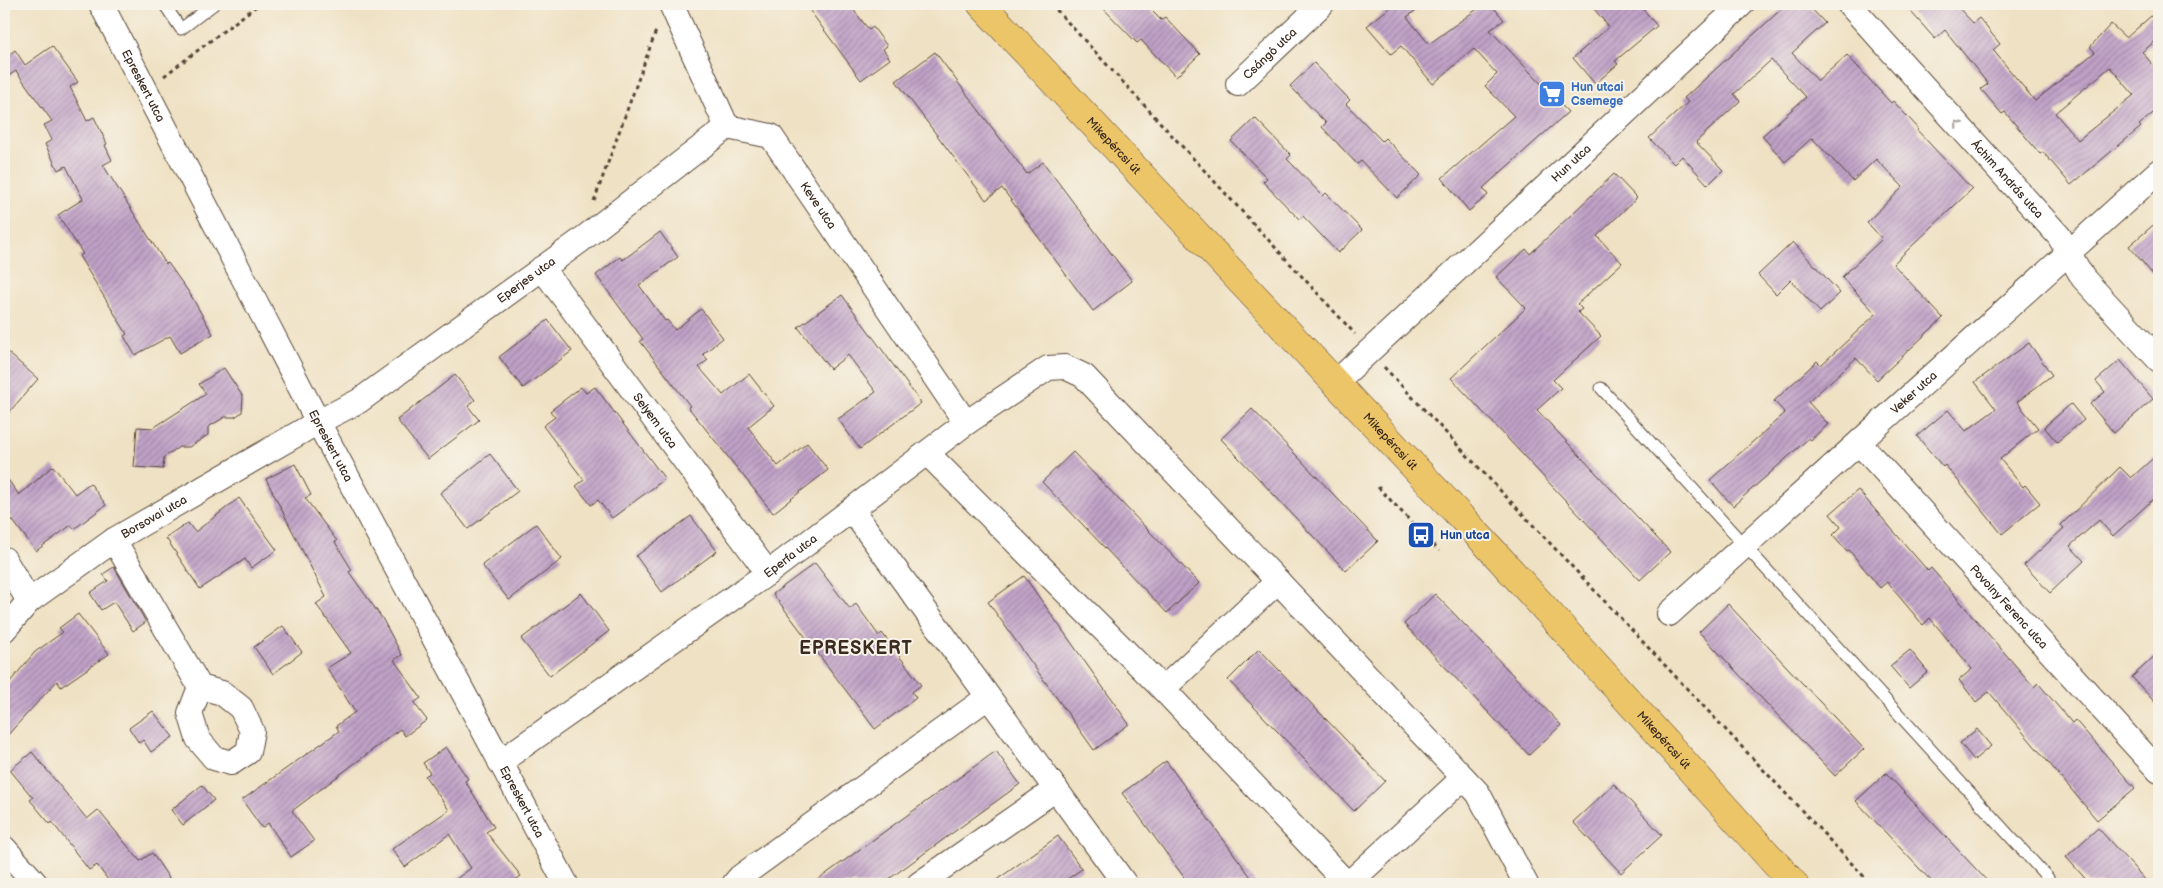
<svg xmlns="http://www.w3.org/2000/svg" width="2163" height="888" viewBox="0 0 2163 888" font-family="'Balsamiq Sans',sans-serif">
<defs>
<pattern id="building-hatch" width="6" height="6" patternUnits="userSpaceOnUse" patternTransform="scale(1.25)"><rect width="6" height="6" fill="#c0a1c7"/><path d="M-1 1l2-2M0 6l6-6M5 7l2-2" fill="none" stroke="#9d83a1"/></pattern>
</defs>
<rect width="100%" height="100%" fill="#f7f3e8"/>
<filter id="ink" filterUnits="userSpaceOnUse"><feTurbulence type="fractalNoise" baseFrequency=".02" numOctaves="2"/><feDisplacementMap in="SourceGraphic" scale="10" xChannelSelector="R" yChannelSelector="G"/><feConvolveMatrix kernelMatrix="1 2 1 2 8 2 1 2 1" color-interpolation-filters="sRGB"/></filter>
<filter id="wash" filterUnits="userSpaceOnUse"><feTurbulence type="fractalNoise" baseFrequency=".0096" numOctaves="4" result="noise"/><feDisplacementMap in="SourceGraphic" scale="20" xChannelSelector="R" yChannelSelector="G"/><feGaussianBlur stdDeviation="1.12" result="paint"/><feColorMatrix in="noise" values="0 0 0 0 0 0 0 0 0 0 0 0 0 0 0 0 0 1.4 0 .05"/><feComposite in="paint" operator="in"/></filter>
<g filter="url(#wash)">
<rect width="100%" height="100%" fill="#efe1c3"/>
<g id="blocks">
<g fill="url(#building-hatch)" fill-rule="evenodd">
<polygon points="805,4 849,4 869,30 873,27 887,46 883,49 890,59 861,80"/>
<polygon points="1099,4 1145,4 1161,20 1165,17 1200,54 1176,77 1141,40 1137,43"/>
<polygon points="1394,4 1424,4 1407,17 1429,44 1484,4 1491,4 1504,20 1490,30 1568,112 1483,188 1488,195 1469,211 1442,178 1514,116 1485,86 1497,74 1474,49 1433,84 1401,46 1391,54 1367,26"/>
<polygon points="1590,4 1639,4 1657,26 1615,61 1618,64 1595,84 1573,58 1609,27"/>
<polygon points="1787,4 1807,4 1825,23 1792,53 1818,81 1847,55 1891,103 1893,101 1919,129 1917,130 1972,189 1893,264 1943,318 1877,380 1856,358 1808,402 1828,424 1811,440 1809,438 1733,506 1710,480 1785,413 1774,401 1817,361 1821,365 1876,314 1842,277 1882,239 1867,222 1903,187 1876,159 1853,181 1812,138 1785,162 1762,136 1806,97 1771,60 1734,94 1740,101 1696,142 1723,170 1708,185 1682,156 1674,164 1649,138 1688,102 1684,98"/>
<path d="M1904 4H1955L1973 23 1979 18 2000 44 1993 50 2035 101 2095 52 2090 47 2111 24 2126 38 2159 9V38L2142 52 2159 72V108L2139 125 2141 127 2071 185 2043 152 2040 154 2005 112 2002 114 1981 89 1988 84 1945 30 1935 39ZM2110 67 2134 95 2078 140 2055 113Z"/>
<polygon points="52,46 78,82 70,87 87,121 94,117 107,144 105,145 112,160 103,165 166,264 168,263 190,294 213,334 180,353 170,336 135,355 124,336 127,334 79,256 83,254 58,215 83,199 66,166 58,170 45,144 52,140 44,125 52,121 16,71 4,79 4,59 15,50 25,65"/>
<polygon points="935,52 1027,174 1043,162 1132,281 1093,311 1002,188 986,200 896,81"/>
<polygon points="1314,63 1350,100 1346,104 1382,141 1385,138 1421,175 1397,198 1361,161 1357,164 1322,127 1326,123 1290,86"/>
<polygon points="1255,118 1291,155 1287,159 1323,196 1326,193 1362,230 1338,253 1303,216 1299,219 1263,182 1267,178 1231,141"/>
<polygon points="1614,174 1637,198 1597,236 1622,263 1577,304 1582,309 1578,312 1601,336 1553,380 1561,388 1537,410 1670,552 1640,580 1451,378 1526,308 1496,277 1526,249 1530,254"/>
<polygon points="2159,220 2159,282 2129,246"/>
<polygon points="660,232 678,257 639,285 665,321 667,320 675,330 701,309 723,338 703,354 708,360 699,367 723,395 749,374 774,406 748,427 778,466 807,443 828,470 773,513 688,407 690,406 640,341 643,339 596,275 620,257 623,260"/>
<polygon points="1793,242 1840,293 1820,312 1790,280 1776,294 1758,275"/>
<polygon points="842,295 921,403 860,449 838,419 876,392 848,355 830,369 798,327"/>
<polygon points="548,320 572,351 523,388 499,357"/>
<polygon points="2029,343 2052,375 2017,402 2038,428 2000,459 2023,487 2025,485 2040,503 2002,534 1945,465 1943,467 1917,436 1948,410 1966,431 1996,409 1975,382"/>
<polygon points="4,349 38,379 4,418"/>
<polygon points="2120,360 2153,399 2114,433 2090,404 2105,392 2096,381"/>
<polygon points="224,368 243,397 242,412 235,417 225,417 208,427 208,435 189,447 179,447 164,457 163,469 134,467 137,427 153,428 206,394 199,384"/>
<polygon points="455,375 475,400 468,406 479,420 428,459 397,420"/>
<polygon points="581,387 586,393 595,387 665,479 612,518 598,500 591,505 576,486 584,480 543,426 555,417 550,411"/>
<polygon points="2071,404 2084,420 2057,442 2044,427"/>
<polygon points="1252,409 1378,541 1346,571 1221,439"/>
<polygon points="1073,452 1199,583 1167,613 1042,482"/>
<polygon points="2159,453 2159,494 2113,536 2099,520 2070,546 2084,561 2050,593 2024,565 2064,528 2061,525 2120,467 2131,478"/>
<polygon points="490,454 518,491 468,529 440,493"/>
<polygon points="295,464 311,495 305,498 337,541 335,542 352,570 349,572 382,618 402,655 394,660 421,698 414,703 427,720 405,736 400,729 292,811 314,841 291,857 268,823 262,828 242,800 339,731 336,726 355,712 327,668 351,653 316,604 326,597 266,479"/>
<polygon points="53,466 75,494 90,483 106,505 74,529 71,525 36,551 4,509 4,474 19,495"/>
<polygon points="1858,490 1928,571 1931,568 2034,687 2038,683 2072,723 2075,720 2135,788 2097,820 1989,692 1976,702 1959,680 1972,669 1930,618 1923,625 1887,582 1880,588 1849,550 1847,551 1833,535 1841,527 1830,514"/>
<polygon points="239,498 277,550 251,568 245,559 200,589 166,538 188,523 195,532"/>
<polygon points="691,516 717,551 662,592 636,556"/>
<polygon points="536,524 562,559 509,600 482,565"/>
<polygon points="815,563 850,609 856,604 879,636 882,633 921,685 912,692 916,698 875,729 773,594"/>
<polygon points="114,567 146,622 133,631 114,602 101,610 90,593 108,581 103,574"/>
<polygon points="1024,576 1129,724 1094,750 988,602"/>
<polygon points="581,593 609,631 550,676 521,639"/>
<polygon points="1435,594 1561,725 1529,755 1404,624"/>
<polygon points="1728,604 1864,749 1835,776 1699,632"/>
<polygon points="78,614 109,654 61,687 57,681 4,739 4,689 35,652 63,632 59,628"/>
<polygon points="283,626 302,652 273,674 254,647"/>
<polygon points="1259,649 1385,781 1354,811 1228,680"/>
<polygon points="1910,650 1928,672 1909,688 1890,666"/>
<polygon points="2159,652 2159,707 2132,677"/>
<polygon points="153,711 173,737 151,752 143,740 139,743 129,728"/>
<polygon points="1977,729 1991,746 1974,760 1960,743"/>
<polygon points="446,747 468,779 465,781 494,827 486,832 521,876 510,884 449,884 471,868 449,834 405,867 392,849 449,810 425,776 430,773 423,763"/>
<polygon points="996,751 1020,784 882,884 812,884"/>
<polygon points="32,752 87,819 98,810 140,861 152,853 173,884 111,884 97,865 89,870 52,822 50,824 30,800 33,798 10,770"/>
<polygon points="1166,761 1256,884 1189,884 1122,793"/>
<polygon points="1886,773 1990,884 1934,884 1856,801"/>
<polygon points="1614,784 1662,835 1621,873 1573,822"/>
<polygon points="202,785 214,800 183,825 171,810"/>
<polygon points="2098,828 2149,884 2090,884 2066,857"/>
<polygon points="1058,836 1082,869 1060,884 991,884"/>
</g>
</g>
</g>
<g filter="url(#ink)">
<use href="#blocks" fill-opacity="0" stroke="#564537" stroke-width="1"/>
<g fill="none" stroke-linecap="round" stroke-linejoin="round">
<g stroke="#564537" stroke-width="13">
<g id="lane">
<polyline points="164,4 181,29 214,4"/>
<polyline points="1601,388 2048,878"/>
</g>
</g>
<g stroke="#564537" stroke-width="26">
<g id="street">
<path id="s1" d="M101 4 318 422 566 884"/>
<path id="s2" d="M671 4 727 127 771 136 966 423"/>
<path id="s3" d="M1849 4 2059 236 2083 278 2159 360"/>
<path id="s4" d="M1238 84 1322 4"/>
<path id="s5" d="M542 268 768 573"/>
<path id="s6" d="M1334 384 1742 4"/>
<path id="s7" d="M1859 443 2159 771"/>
<polyline points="927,453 1163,689 1347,884"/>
<polyline points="852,510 1125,884"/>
<polyline points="114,540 200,687 222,693 241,708 252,731 248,752 231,763 214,758 198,739 190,713 200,687"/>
<polyline points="4,559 29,601"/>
<path id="s8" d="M1669 614 2159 171"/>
<path id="s9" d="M4 630 29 601 114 540 318 422 359 401 580 241 727 127"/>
<polyline points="1163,689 1278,581"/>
<path id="s10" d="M500 762 768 573 966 423 1048 368 1065 367 1084 376 1478 793 1526 884"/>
<polyline points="4,848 36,884"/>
<polyline points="734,884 740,877 988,697"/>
<polyline points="919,884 1056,789"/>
<polyline points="1348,884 1463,778"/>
</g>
</g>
<g stroke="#564537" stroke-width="29">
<g id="primary">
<path id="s11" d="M981 4 1491 549 1794 884"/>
</g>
</g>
<g stroke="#564537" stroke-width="3" stroke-dasharray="4 4" stroke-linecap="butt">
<polyline points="1051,4 1355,334"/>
<polyline points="164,76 259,4"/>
<polyline points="594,201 657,28"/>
<polyline points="1384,367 1871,884"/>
<polyline points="1378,487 1439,551"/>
</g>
<use href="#lane" stroke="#fff" stroke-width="11"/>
<use href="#street" stroke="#fff" stroke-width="24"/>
<use href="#primary" stroke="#edc569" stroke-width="28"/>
</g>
<defs><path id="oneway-chevron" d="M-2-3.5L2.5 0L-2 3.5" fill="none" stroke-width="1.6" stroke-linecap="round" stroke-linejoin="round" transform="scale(1.25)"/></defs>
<use stroke="#a79f9a" href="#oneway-chevron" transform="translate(1958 124) rotate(-132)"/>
</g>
<defs>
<g id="supermarket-square" transform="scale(1.4375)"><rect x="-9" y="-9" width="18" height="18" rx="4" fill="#3f7fe0" stroke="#f7f3e8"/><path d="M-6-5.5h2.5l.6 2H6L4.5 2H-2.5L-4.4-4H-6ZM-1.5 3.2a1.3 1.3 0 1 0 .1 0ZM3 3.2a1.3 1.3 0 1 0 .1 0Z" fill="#fff"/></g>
<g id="bus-square" transform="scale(1.4375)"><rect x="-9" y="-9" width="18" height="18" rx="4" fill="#1a4fb4" stroke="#f7f3e8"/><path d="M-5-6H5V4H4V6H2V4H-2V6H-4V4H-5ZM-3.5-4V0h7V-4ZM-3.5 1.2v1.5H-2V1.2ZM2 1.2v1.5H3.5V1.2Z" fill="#fff"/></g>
</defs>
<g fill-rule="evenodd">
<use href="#supermarket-square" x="1552" y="94"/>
<use href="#bus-square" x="1421" y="535"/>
</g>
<g text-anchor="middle" stroke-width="4" stroke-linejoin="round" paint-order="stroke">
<g font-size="12" fill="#3b2a1e" stroke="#f7f3e8">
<text dy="4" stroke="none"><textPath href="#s4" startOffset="44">Csángó utca</textPath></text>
<text dy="4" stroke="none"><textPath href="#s1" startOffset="92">Epreskert utca</textPath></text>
<text dy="4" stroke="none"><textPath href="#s11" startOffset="194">Mikepércsi út</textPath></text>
<text dy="4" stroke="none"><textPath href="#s6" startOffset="324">Hun utca</textPath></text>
<text dy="4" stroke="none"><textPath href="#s3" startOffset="236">Áchim András utca</textPath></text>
<text dy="4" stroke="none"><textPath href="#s2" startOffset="264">Keve utca</textPath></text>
<text dy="4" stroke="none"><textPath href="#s9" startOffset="631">Eperjes utca</textPath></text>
<text dy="4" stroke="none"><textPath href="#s8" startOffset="330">Veker utca</textPath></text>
<text dy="4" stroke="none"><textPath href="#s5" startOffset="190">Selyem utca</textPath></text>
<text dy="4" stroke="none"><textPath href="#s11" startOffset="599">Mikepércsi út</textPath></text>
<text dy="4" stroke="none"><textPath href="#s1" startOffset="498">Epreskert utca</textPath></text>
<text dy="4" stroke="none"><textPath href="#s9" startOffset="189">Borsovai utca</textPath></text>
<text dy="4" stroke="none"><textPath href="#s10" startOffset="356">Eperfa utca</textPath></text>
<text dy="4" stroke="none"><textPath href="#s7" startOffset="222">Povolny Ferenc utca</textPath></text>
<text dy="4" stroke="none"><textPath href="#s11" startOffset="1004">Mikepércsi út</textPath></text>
<text dy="4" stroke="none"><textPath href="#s1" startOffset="902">Epreskert utca</textPath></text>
</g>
<g font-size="12" font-weight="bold" fill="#366cbe" stroke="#f7f3e8" text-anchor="start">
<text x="1571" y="91">Hun utcai<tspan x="1571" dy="14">Csemege</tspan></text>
</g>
<g font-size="12" font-weight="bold" fill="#164399" stroke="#f7f3e8" text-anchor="start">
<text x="1440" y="539">Hun utca</text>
</g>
<g font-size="18" font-weight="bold" letter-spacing="1" fill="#3b2a1e" stroke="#f7f3e8">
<text x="856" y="654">EPRESKERT</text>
</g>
</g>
<rect width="2163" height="888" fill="none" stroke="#f7f3e8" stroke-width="20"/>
</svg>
